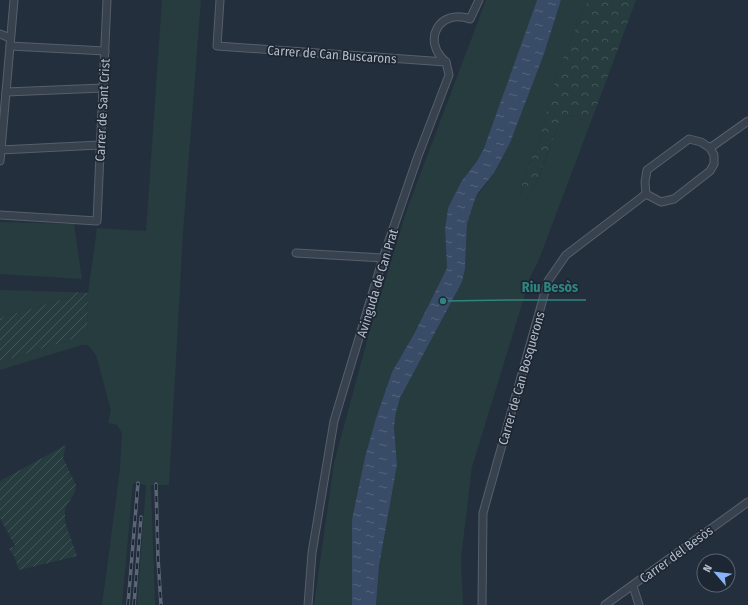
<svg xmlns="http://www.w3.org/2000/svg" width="748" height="605" viewBox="0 0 748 605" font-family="'Fira Sans Condensed',sans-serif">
<defs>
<pattern id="forest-crowns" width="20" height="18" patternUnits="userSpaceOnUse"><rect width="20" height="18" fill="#263c3f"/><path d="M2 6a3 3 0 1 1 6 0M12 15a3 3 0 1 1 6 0" fill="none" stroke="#435659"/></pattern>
<pattern id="garden-furrows" width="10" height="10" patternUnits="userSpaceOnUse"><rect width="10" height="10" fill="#263c3f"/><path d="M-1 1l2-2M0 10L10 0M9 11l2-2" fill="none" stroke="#435659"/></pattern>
<pattern id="water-ripples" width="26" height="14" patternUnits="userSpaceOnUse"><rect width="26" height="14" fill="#394c67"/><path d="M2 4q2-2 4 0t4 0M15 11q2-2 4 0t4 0" fill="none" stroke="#53647b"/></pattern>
</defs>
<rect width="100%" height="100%" fill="#242f3e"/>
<g fill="#263c3f">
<polygon points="162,0 201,0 183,233 169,485 151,485 155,605 137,605 146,485 133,483 122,605 102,605 120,469 122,433 117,425 108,423 111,410 96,355 90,347 87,345 82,345 0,370 0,362 79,337 87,332 88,293 97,228 146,231"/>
<polygon points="486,0 537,0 484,148 477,161 461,182 448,208 445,229 447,268 414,334 392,372 376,418 365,457 352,519 352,605 314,605 334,463 368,337 406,212"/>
<path d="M561 0H588L558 70 538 145 524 176 520 196 526 199C542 184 554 121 567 116 574 113 584 121 590 124L538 262 531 275 472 467 461 558 463 605H376L379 566 397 465 394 427 397 405 403 392 462 282 465 269 467 224 475 199 494 173 510 143 544 54Z"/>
<polygon points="0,222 74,224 82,279 0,274"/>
<polygon points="0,290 73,292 67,298 0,318"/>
</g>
<path fill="url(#forest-crowns)" d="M588 0H636L590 124C584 121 574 113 567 116 554 121 541 184 526 199L520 196 524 176 538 145 558 70Z"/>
<g fill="url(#garden-furrows)">
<polygon points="73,292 88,293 87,332 79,337 0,362 0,318 67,298"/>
<polygon points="66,445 63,458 76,485 75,492 65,508 65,522 77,556 19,570 14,556 9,549 15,546 0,518 0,481"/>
</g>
<polygon fill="url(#water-ripples)" points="537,0 561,0 544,54 510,143 494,173 478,193 475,199 467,224 465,269 462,282 400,398 396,412 394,427 397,465 379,566 376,605 352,605 352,519 365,457 376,418 392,372 414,334 447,268 445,229 448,208 461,182 477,161 484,148"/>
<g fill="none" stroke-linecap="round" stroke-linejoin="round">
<g stroke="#565f6c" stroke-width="9">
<g id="minor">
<polyline points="220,0 217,46 446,62"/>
<polyline points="0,34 10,38"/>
<polyline points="10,46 105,51"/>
<polyline points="6,92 103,88"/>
<polygon points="689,139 701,142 710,148 714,155 714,164 710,171 674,199 661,202 646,194 645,182 647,170"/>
<polyline points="710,148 748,121"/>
<polyline points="0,150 100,145"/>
<polyline points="0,161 14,0"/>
<polyline points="0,215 97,221 107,0"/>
<polyline points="296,253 383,258"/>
<polyline points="633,586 639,605"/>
<path d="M308 605 312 553 334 421 383 258 418 156 449 75 446 62C421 41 439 8 470 19L479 0"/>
<polyline points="482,605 483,513 548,281 566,255 646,194"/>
<polyline points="605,605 748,502"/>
</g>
</g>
<use href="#minor" stroke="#38414e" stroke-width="7"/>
<g stroke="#5a6575" stroke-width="3.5">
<g id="rail">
<polyline points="156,484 158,558 161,605"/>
<polyline points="128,605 138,483"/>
<polyline points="134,605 141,517"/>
</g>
</g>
<use href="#rail" stroke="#1d2633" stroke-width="2" stroke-dasharray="6" stroke-linecap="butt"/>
</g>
<g text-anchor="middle" stroke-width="3.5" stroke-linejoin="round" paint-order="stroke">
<g font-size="13" fill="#b4bcc9" stroke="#1d2633">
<text transform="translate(332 54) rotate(4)" y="5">Carrer de Can Buscarons</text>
<text transform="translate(102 110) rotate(-87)" y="5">Carrer de Sant Crist</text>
<text transform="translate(377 283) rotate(-73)" y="5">Avinguda de Can Prat</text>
<text transform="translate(521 378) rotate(-74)" y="5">Carrer de Can Bosquerons</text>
<text transform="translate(676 554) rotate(-36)" y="5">Carrer del Besòs</text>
</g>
</g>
<path fill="none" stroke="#308480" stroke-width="1.5" d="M443 301L513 300H586"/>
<circle fill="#308480" stroke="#1d2633" stroke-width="1.5" cx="443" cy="301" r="4"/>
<g font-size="14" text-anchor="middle" font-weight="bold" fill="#308480" stroke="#1d2633" stroke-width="3.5" stroke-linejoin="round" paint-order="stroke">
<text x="550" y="292">Riu Besòs</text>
</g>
<g transform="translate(716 573) rotate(298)"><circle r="19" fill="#1d2633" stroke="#59626f"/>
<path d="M0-3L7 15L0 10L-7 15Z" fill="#8ab4f8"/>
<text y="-6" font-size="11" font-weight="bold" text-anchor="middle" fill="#b4bcc9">N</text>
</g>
</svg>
